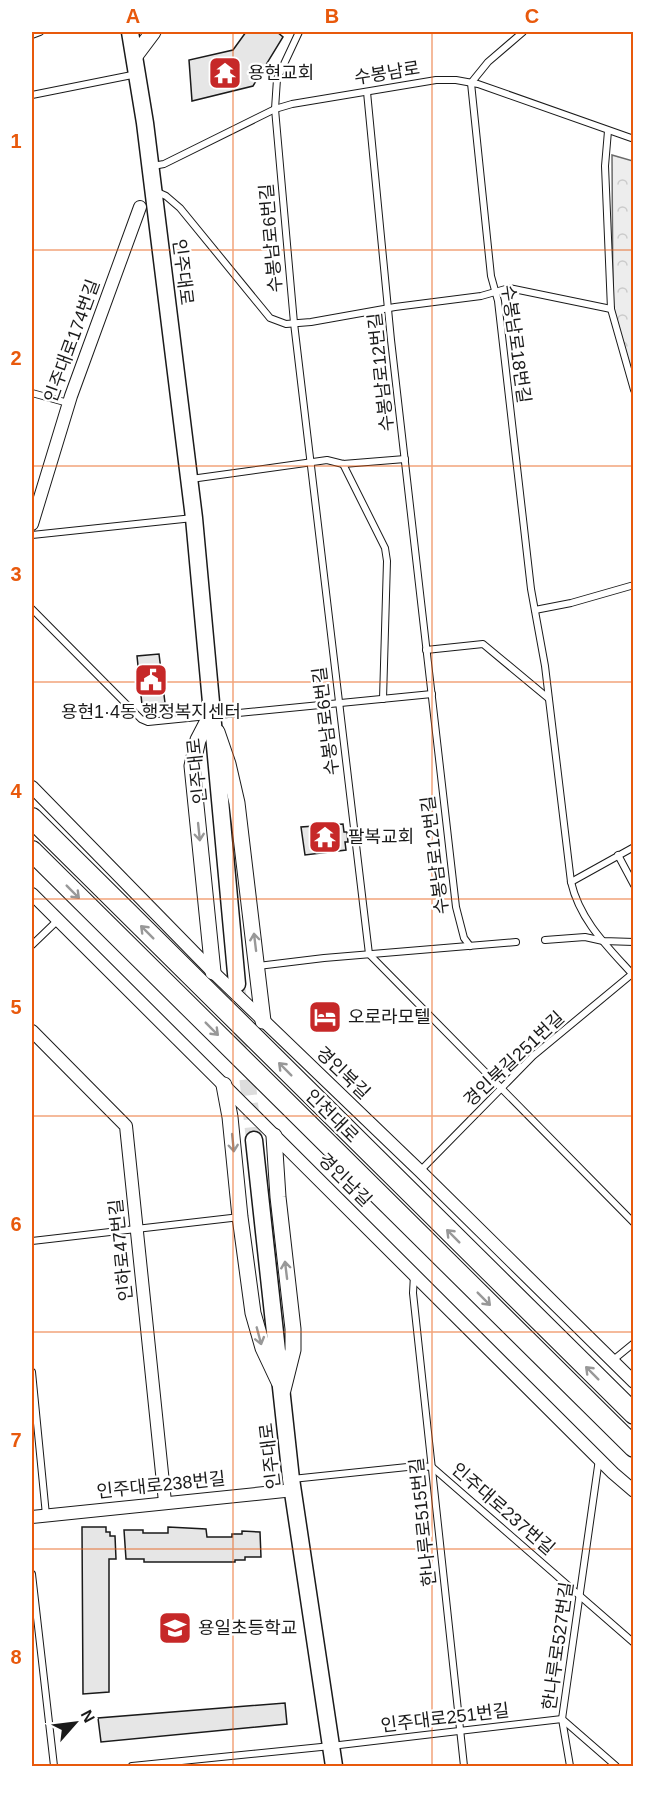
<svg xmlns="http://www.w3.org/2000/svg" width="665" height="1798" viewBox="0 0 665 1798" font-family="Helvetica,'Noto Sans KR',sans-serif">
<defs>
<pattern id="forest-crowns" width="20" height="18" patternUnits="userSpaceOnUse" patternTransform="scale(1.5)"><rect width="20" height="18" fill="#ededed"/><path d="M2 6a3 3 0 1 1 6 0M12 15a3 3 0 1 1 6 0" fill="none" stroke="#cbcbcb"/></pattern>
</defs>
<rect width="100%" height="100%" fill="#fff"/>
<polygon fill="url(#forest-crowns)" stroke="#6a6a6a" stroke-width="1.5" points="612,155 633,161 633,383 613,309"/>
<g fill="#e6e6e6" stroke="#1a1a1a" stroke-width="1.5">
<polygon points="246,32 277,32 283,37 253,86 192,101 189,60 233,50"/>
<polygon points="159,654 165,703 142,705 137,656"/>
<polygon points="343,824 344,832 347,832 348,842 345,842 346,850 305,855 301,827"/>
<polygon points="82,1527 106,1527 106,1532 110,1532 110,1536 115,1536 116,1559 109,1559 109,1692 83,1694"/>
<polygon points="168,1527 206,1529 207,1537 232,1537 232,1534 242,1534 242,1531 260,1532 261,1557 245,1557 245,1560 235,1560 235,1562 144,1562 144,1559 126,1559 124,1530 143,1530 143,1533 168,1533"/>
<polygon points="285,1703 287,1724 101,1742 98,1718"/>
</g>
<g fill="none" stroke-linecap="round" stroke-linejoin="round">
<polyline stroke="#ddd" stroke-width="16" stroke-dasharray="16 8" stroke-linecap="butt" points="237,984 254,1140"/>
<g stroke="#1a1a1a" stroke-width="8">
<g id="service">
<polyline points="299,32 277,79 275,109 294,323 369,954 634,1223"/>
<path d="M523 32 488 62 471 83 491 276 498 301 531 589 545 666 571 882C580 921 608 947 634 976"/>
<polyline points="32,35 40,32"/>
<polyline points="367,92 391,340 456,907 464,938 470,946"/>
<polyline points="32,95 137,74"/>
<polyline points="608,131 605,166 611,309 634,390"/>
<polyline points="153,166 164,164 275,109 292,104 436,80 456,80 478,84 634,139"/>
<polyline points="155,191 166,196 180,208 270,318 286,324 311,322 395,307 481,296 509,288 611,309"/>
<polyline points="32,393 68,403"/>
<polyline points="343,464 385,548 387,561 383,699"/>
<polyline points="191,479 327,460 343,464 405,459"/>
<polyline points="32,535 193,518"/>
<polyline points="32,609 141,719 148,722 432,694"/>
<polyline points="535,610 571,603 634,585"/>
<polyline points="426,650 483,644 548,698"/>
<polyline points="618,855 634,885"/>
<polyline points="571,882 634,847"/>
<polyline points="545,940 585,937 603,941 634,942"/>
<polyline points="32,945 58,920"/>
<polyline points="258,966 324,958 516,942"/>
<polyline points="420,1171 533,1056 632,974"/>
<polyline points="32,1241 240,1217"/>
<polyline points="414,1275 413,1293 464,1766"/>
<polyline points="612,1361 634,1343"/>
<polyline points="32,1372 46,1515"/>
<polyline points="292,1479 417,1466 432,1467 634,1643"/>
<polyline points="32,1574 54,1766"/>
<polyline points="132,1766 331,1746 562,1719 616,1766"/>
<polyline points="570,1766 562,1719 599,1459"/>
</g>
</g>
<g stroke="#1a1a1a" stroke-width="14">
<g id="minor">
<polyline points="32,524 71,396 140,207"/>
<polyline points="32,787 213,972 420,1171 634,1382"/>
<polyline points="32,894 613,1473 634,1491"/>
<polyline points="32,1031 126,1126 165,1502"/>
<polyline points="32,1517 294,1490"/>
</g>
</g>
<g stroke="#1a1a1a" stroke-width="17">
<g id="tertiary">
<polyline points="135,56 153,32"/>
<polyline points="211,715 198,740 192,766 213,972"/>
<polyline points="217,732 228,764 237,803 263,1021"/>
<polyline points="224,1085 230,1117 240,1217 253,1313 263,1348 279,1382"/>
<polyline points="274,1136 278,1197 293,1329 293,1350 283,1390"/>
</g>
</g>
<g stroke="#1a1a1a" stroke-width="19">
<g id="secondary">
<polyline points="130,32 145,123 194,518 237,984"/>
<polyline points="254,1140 291,1479 334,1766"/>
</g>
</g>
<g stroke="#1a1a1a" stroke-width="22">
<g id="trunk">
<polyline points="32,818 634,1414"/>
<polyline points="32,851 634,1447"/>
</g>
</g>
<use href="#service" stroke="#fff" stroke-width="6"/>
<use href="#minor" stroke="#fff" stroke-width="12"/>
<use href="#tertiary" stroke="#fff" stroke-width="15"/>
<use href="#secondary" stroke="#fff" stroke-width="16"/>
<use href="#trunk" stroke="#fff" stroke-width="20"/>
</g>
<defs><path id="oneway-shaft" d="M-6 0H5M1.5-3L5.5 0L1.5 3" fill="none" stroke-width="1.6" stroke-linecap="round" stroke-linejoin="round" transform="scale(1.5)"/></defs>
<g stroke="#989898">
<use href="#oneway-shaft" transform="translate(199 832) rotate(84)"/>
<use href="#oneway-shaft" transform="translate(73 892) rotate(45)"/>
<use href="#oneway-shaft" transform="translate(147 932) rotate(-135)"/>
<use href="#oneway-shaft" transform="translate(255 942) rotate(-97)"/>
<use href="#oneway-shaft" transform="translate(212 1029) rotate(45)"/>
<use href="#oneway-shaft" transform="translate(285 1069) rotate(-135)"/>
<use href="#oneway-shaft" transform="translate(233 1143) rotate(84)"/>
<use href="#oneway-shaft" transform="translate(453 1236) rotate(-135)"/>
<use href="#oneway-shaft" transform="translate(286 1270) rotate(-97)"/>
<use href="#oneway-shaft" transform="translate(484 1299) rotate(45)"/>
<use href="#oneway-shaft" transform="translate(259 1336) rotate(75)"/>
<use href="#oneway-shaft" transform="translate(592 1373) rotate(-135)"/>
</g>
<path fill="none" stroke="#e8590c" stroke-width="1.5" stroke-opacity="0.55" d="M233 32V1766M432 32V1766M32 250H634M32 466H634M32 682H634M32 899H634M32 1116H634M32 1332H634M32 1549H634"/>
<defs>
<g id="temple-square" transform="scale(1.725)"><rect x="-9" y="-9" width="18" height="18" rx="4" fill="#c62828" stroke="#fff"/><path d="M0-6L5-2H3V0L6.5 2.5H4V6H1.5V3h-3V6H-4V2.5H-6.5L-3 0V-2H-5Z" fill="#fff"/></g>
<g id="civic-square" transform="scale(1.725)"><rect x="-9" y="-9" width="18" height="18" rx="4" fill="#c62828" stroke="#fff"/><path d="M-.6-6.5H3V-4.5H.6V-3L4-1V1h2V6H-6V1h2V-1L-.6-3ZM-1.2 2.5V6h2.4V2.5Z" fill="#fff"/></g>
<g id="hotel-square" transform="scale(1.725)"><rect x="-9" y="-9" width="18" height="18" rx="4" fill="#c62828" stroke="#fff"/><path d="M-6-4.5h1.5V1H6V5H4.5V3h-9V5H-6ZM-4 0a1.8 1.8 0 1 1 3.6 0ZM.5 0V-2.5h3Q6-2.5 6 0Z" fill="#fff"/></g>
<g id="school-square" transform="scale(1.725)"><rect x="-9" y="-9" width="18" height="18" rx="4" fill="#c62828" stroke="#fff"/><path d="M0-5L7-2L0 1L-7-2ZM-4 1L0 2.5L4 1V4Q0 6-4 4Z" fill="#fff"/></g>
</defs>
<g fill-rule="evenodd">
<use href="#temple-square" x="225" y="73"/>
<use href="#civic-square" x="151" y="680"/>
<use href="#temple-square" x="325" y="837"/>
<use href="#hotel-square" x="325" y="1017"/>
<use href="#school-square" x="175" y="1628"/>
</g>
<g text-anchor="middle" stroke-width="4.5" stroke-linejoin="round" paint-order="stroke">
<g font-size="18" fill="#1a1a1a" stroke="#fff" text-anchor="start">
<text x="248" y="79">용현교회</text>
<text x="151" y="718" text-anchor="middle">용현1·4동 행정복지센터</text>
<text x="348" y="843">팔복교회</text>
<text x="348" y="1023">오로라모텔</text>
<text x="198" y="1634">용일초등학교</text>
</g>
<g font-size="18" fill="#1a1a1a" stroke="#fff">
<text transform="translate(387 73) rotate(-9)" y="6">수봉남로</text>
<text transform="translate(271 238) rotate(-95)" y="6">수봉남로6번길</text>
<text transform="translate(183 272) rotate(83)" y="6">인주대로</text>
<text transform="translate(72 341) rotate(-70)" y="6">인주대로174번길</text>
<text transform="translate(516 344) rotate(82)" y="6">수봉남로18번길</text>
<text transform="translate(381 372) rotate(-96)" y="6">수봉남로12번길</text>
<text transform="translate(326 721) rotate(-97)" y="6">수봉남로6번길</text>
<text transform="translate(197 771) rotate(-96)" y="6">인주대로</text>
<text transform="translate(435 855) rotate(-97)" y="6">수봉남로12번길</text>
<text transform="translate(514 1059) rotate(-43)" y="6">경인북길251번길</text>
<text transform="translate(343 1073) rotate(44)" y="6">경인북길</text>
<text transform="translate(332 1116) rotate(45)" y="6">인천대로</text>
<text transform="translate(345 1180) rotate(45)" y="6">경인남길</text>
<text transform="translate(121 1250) rotate(-96)" y="6">인하로47번길</text>
<text transform="translate(270 1456) rotate(-97)" y="6">인주대로</text>
<text transform="translate(161 1485) rotate(-6)" y="6">인주대로238번길</text>
<text transform="translate(503 1509) rotate(41)" y="6">인주대로237번길</text>
<text transform="translate(423 1522) rotate(-96)" y="6">한나루로515번길</text>
<text transform="translate(558 1646) rotate(-82)" y="6">한나루로527번길</text>
<text transform="translate(445 1718) rotate(-7)" y="6">인주대로251번길</text>
</g>
</g>
<rect width="665" height="1798" fill="none" stroke="#ffffff" stroke-width="66"/>
<g transform="translate(75 1723) rotate(62)" stroke="#ffffff" stroke-width="4.5" paint-order="stroke">
<path d="M0-4.5L10 22L0 15L-10 22Z" fill="#1a1a1a"/>
<text y="-9" font-size="16" font-weight="bold" text-anchor="middle" fill="#1a1a1a">N</text>
</g>
<rect x="33" y="33" width="599" height="1732" fill="none" stroke="#e8590c" stroke-width="2"/>
<g font-size="20" text-anchor="middle" font-weight="bold" fill="#e8590c">
<text x="133" y="23">A</text>
<text x="332" y="23">B</text>
<text x="532" y="23">C</text>
<text x="16" y="148">1</text>
<text x="16" y="365">2</text>
<text x="16" y="581">3</text>
<text x="16" y="798">4</text>
<text x="16" y="1014">5</text>
<text x="16" y="1231">6</text>
<text x="16" y="1447">7</text>
<text x="16" y="1664">8</text>
</g>
</svg>
